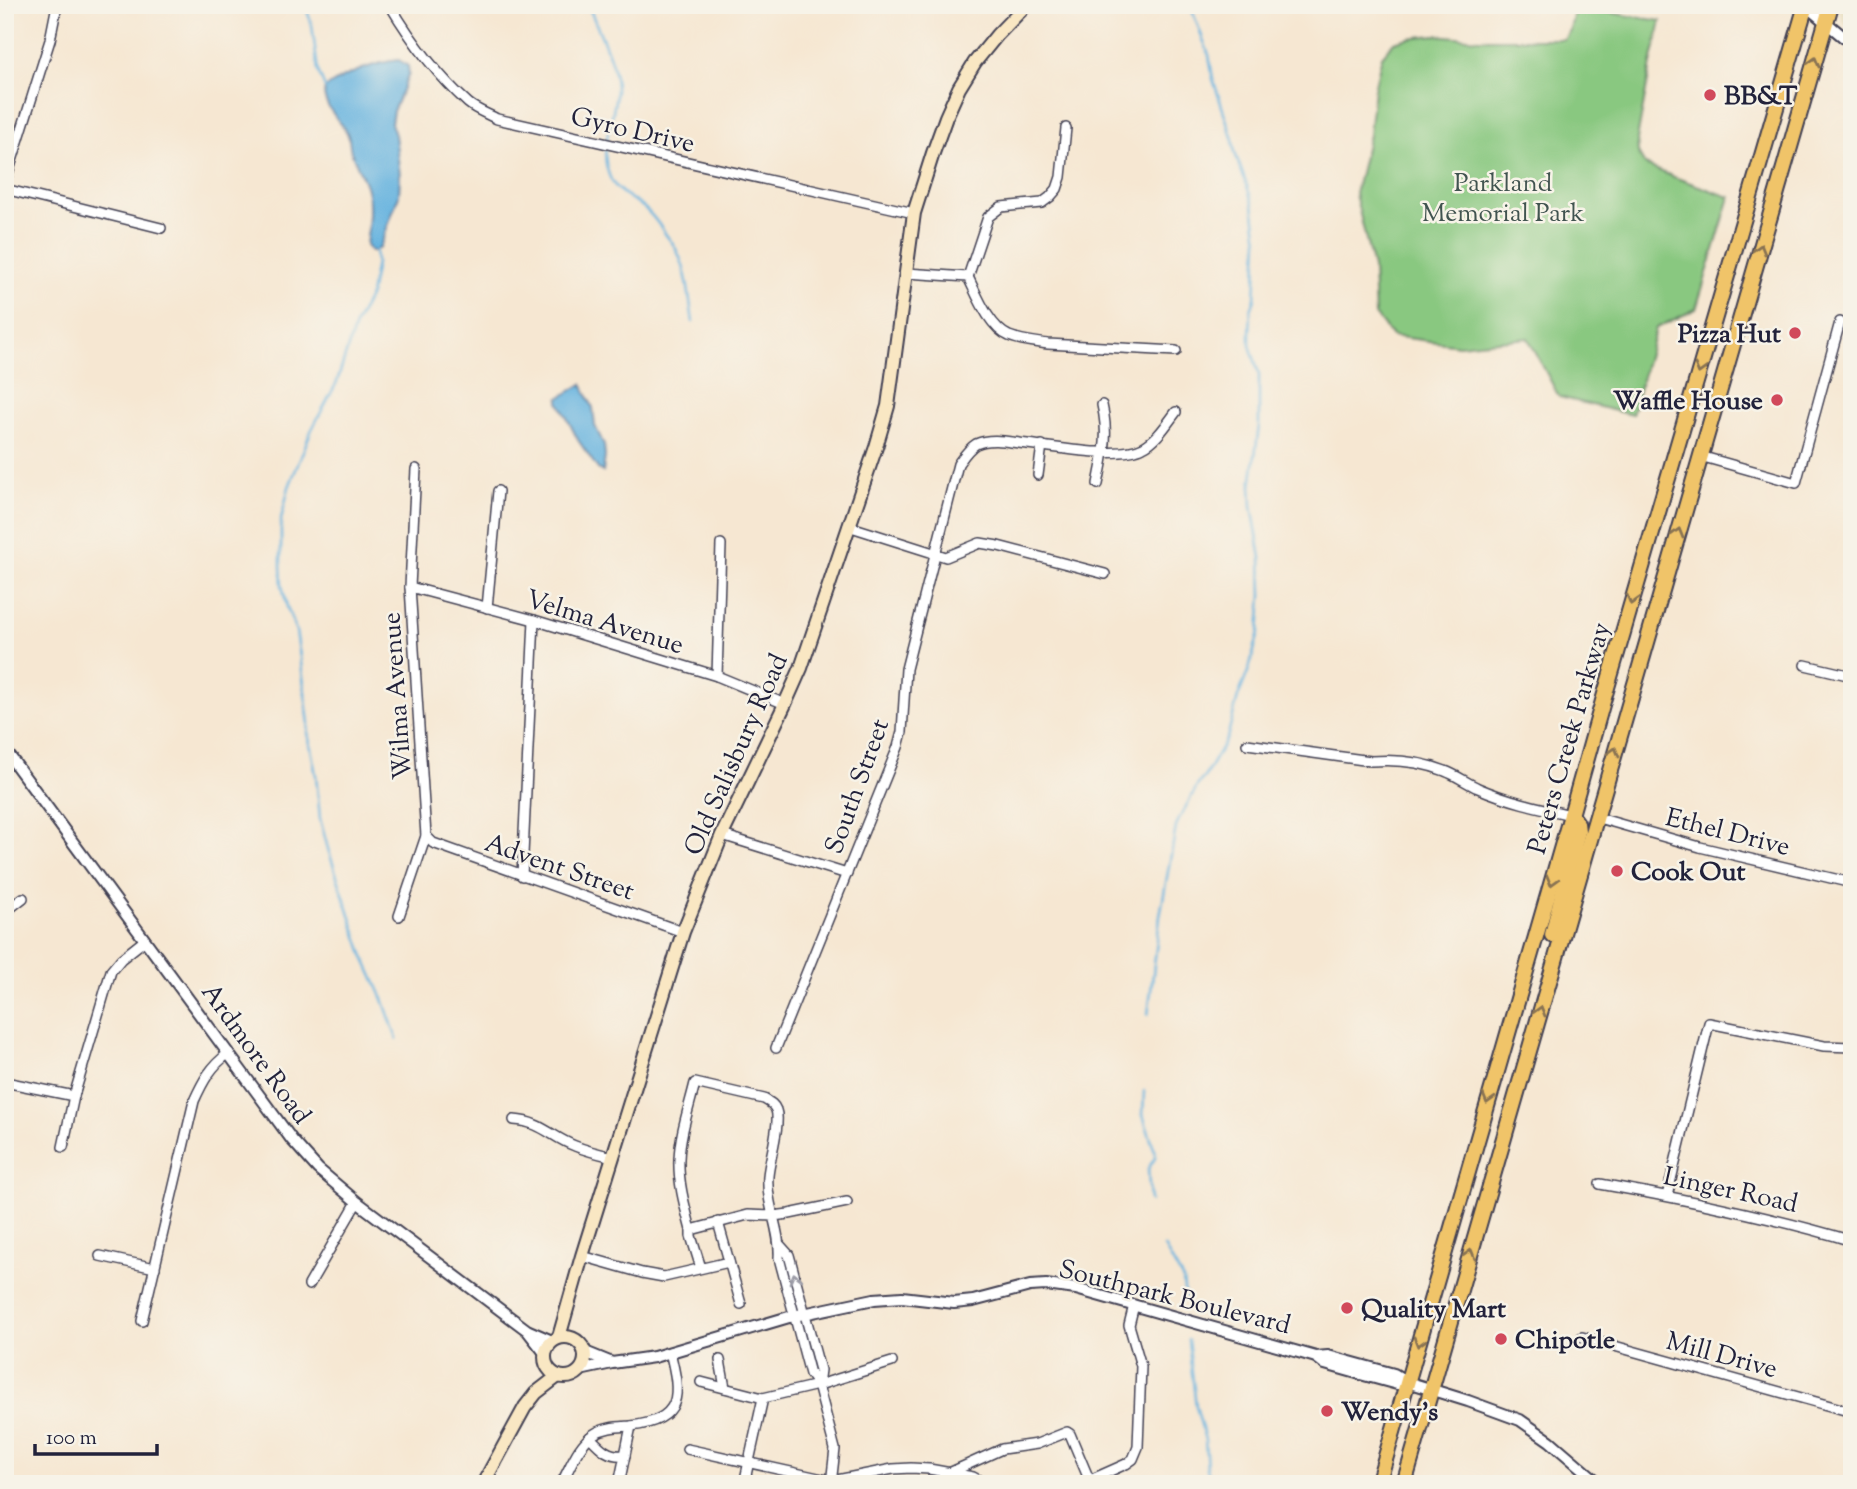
<svg xmlns="http://www.w3.org/2000/svg" width="1857" height="1489" viewBox="0 0 1857 1489" font-family="'Sorts Mill Goudy',serif">
<rect width="100%" height="100%" fill="#f7f3e8"/>
<filter id="ink" filterUnits="userSpaceOnUse"><feTurbulence type="fractalNoise" baseFrequency=".0143" numOctaves="2"/><feDisplacementMap in="SourceGraphic" scale="14" xChannelSelector="R" yChannelSelector="G"/><feConvolveMatrix kernelMatrix="1 2 1 2 8 2 1 2 1" color-interpolation-filters="sRGB"/></filter>
<filter id="wash" filterUnits="userSpaceOnUse"><feTurbulence type="fractalNoise" baseFrequency=".00686" numOctaves="4" result="noise"/><feDisplacementMap in="SourceGraphic" scale="28" xChannelSelector="R" yChannelSelector="G"/><feGaussianBlur stdDeviation="1.57" result="paint"/><feColorMatrix in="noise" values="0 0 0 0 0 0 0 0 0 0 0 0 0 0 0 0 0 1.4 0 .05"/><feComposite in="paint" operator="in"/></filter>
<g filter="url(#wash)">
<rect width="100%" height="100%" fill="#f6e7d2"/>
<polygon fill="#e6daba" points="1837,5 1852,5 1852,29 1844,23"/>
<polygon fill="#89c880" stroke="#56755e" stroke-width="2" points="1575,7 1661,21 1651,64 1637,139 1638,153 1645,165 1674,177 1730,197 1696,309 1656,328 1632,415 1559,397 1528,338 1459,345 1392,336 1375,315 1373,268 1355,194 1369,135 1374,89 1382,56 1394,42 1408,38 1435,35 1479,39 1564,39 1570,30"/>
<g fill="#66b3df" stroke="#446a8d" stroke-width="2">
<path d="M399 60 408 66 409 74 393 111 391 123 395 135 400 175 399 195 380 247 374 251H371L366 246C368 226 372 205 366 186 362 174 355 163 351 151 349 145 350 140 348 135 341 119 320 106 325 88 347 74 373 63 399 60Z"/>
<polygon points="582,384 593,408 595,426 604,445 605,456 603,472 598,469 578,440 559,402 559,398"/>
</g>
<g fill="none" stroke-linecap="round" stroke-linejoin="round">
<g stroke="#66b3df" stroke-width="2.5">
<polyline points="305,5 312,25 318,71 325,88 327,89"/>
<path d="M588 5C598 30 617 65 616 91 615 119 598 146 609 175 614 191 631 198 643 207 652 214 658 223 664 232 668 238 673 243 676 249 688 271 689 298 693 322"/>
<polyline points="375,248 376,263 370,295 355,325 337,382 311,431 289,487 281,519 281,566 282,585 287,607 296,631 302,670 309,724 308,733 316,775 320,819 328,849 364,957 383,999 397,1039"/>
<polyline points="1148,1015 1160,916 1176,827 1179,819 1199,783 1205,776 1227,738 1238,697 1249,669 1259,632 1262,595 1261,558 1252,506 1251,486 1259,426 1259,374 1250,345 1250,333 1251,310 1255,299 1258,241 1253,205 1248,189 1235,153 1233,140 1213,79 1209,55 1190,5"/>
<polyline points="1144,1091 1143,1115 1155,1152 1155,1158 1148,1169 1150,1201"/>
<polyline points="1164,1247 1183,1280 1185,1298"/>
<polyline points="1188,1340 1196,1406 1205,1440 1207,1468 1212,1484"/>
</g>
</g>
</g>
<g filter="url(#ink)">
<g fill="none" stroke-linecap="round" stroke-linejoin="round">
<g stroke="#424052" stroke-width="12">
<g id="minor">
<path d="M390 5C411 40 438 76 468 103 476 110 488 114 497 119L914 213"/>
<polyline points="5,183 50,40 57,5"/>
<polyline points="5,189 161,228"/>
<path d="M906 273 968 277C977 295 989 327 1009 336 1021 341 1035 342 1048 344L1176 351"/>
<polyline points="968,277 988,217 1001,207 1042,203 1050,197 1057,189 1061,177 1066,128"/>
<polyline points="1700,456 1796,483 1840,322"/>
<polyline points="1038,475 1042,445"/>
<path d="M1098 484C1104 454 1109 435 1102 405"/>
<polyline points="848,526 946,557 980,543 998,546 1105,574"/>
<polyline points="410,587 534,620 717,676 785,704"/>
<polyline points="487,608 498,491"/>
<polyline points="1805,665 1852,676"/>
<polyline points="717,676 721,544"/>
<path d="M1247 744 1371 761C1397 759 1420 761 1445 771 1456 775 1467 783 1478 788 1508 801 1540 808 1571 815"/>
<polyline points="1595,817 1700,847 1852,883"/>
<polyline points="722,835 847,874"/>
<polyline points="426,836 433,843 683,932"/>
<polyline points="522,876 534,620"/>
<polyline points="5,912 23,898"/>
<polyline points="399,916 426,836 410,587 416,469"/>
<path d="M776 1048 898 747 902 732 906 669 958 464C963 457 968 449 976 444 989 438 1005 441 1019 443 1048 446 1119 460 1143 447 1157 440 1166 425 1176 412"/>
<polyline points="5,1082 74,1096"/>
<path d="M514 1120C542 1122 551 1137 575 1146 587 1151 600 1154 613 1157"/>
<polyline points="63,1147 74,1096 111,971 121,959 145,940"/>
<path d="M1600 1184C1685 1199 1769 1216 1852 1241"/>
<polyline points="1667,1196 1709,1023 1824,1046 1852,1047"/>
<polyline points="718,1222 741,1304"/>
<polyline points="691,1229 691,1236 701,1268"/>
<polyline points="780,1245 789,1255 820,1370 818,1385 835,1449 831,1484"/>
<polyline points="100,1256 155,1268"/>
<polyline points="582,1256 642,1273 664,1277 729,1262"/>
<polyline points="309,1285 357,1202"/>
<path d="M142 1321 194 1101C203 1081 211 1066 229 1053"/>
<polyline points="1582,1337 1852,1412"/>
<polyline points="720,1360 725,1388"/>
<polyline points="701,1382 763,1398 822,1384 892,1362"/>
<path d="M818 1385 810 1374 779 1258C781 1230 766 1206 768 1176 769 1161 781 1123 776 1110 774 1104 769 1102 764 1099L695 1083C689 1108 680 1133 679 1159 678 1183 685 1207 691 1230L748 1215 773 1216 789 1214 847 1202"/>
<path d="M590 1437C601 1449 609 1457 625 1455"/>
<polyline points="687,1449 832,1481 893,1469 911,1468 929,1469 973,1477 986,1484"/>
<polyline points="949,1473 1002,1449 1037,1444 1067,1432 1070,1434 1091,1484"/>
<path d="M561 1484C570 1468 578 1444 594 1434 605 1427 618 1427 631 1426 683 1420 681 1395 670 1352"/>
<polyline points="619,1484 631,1426"/>
<polyline points="744,1484 763,1398"/>
<polyline points="1081,1484 1126,1464 1133,1459 1138,1447 1141,1366 1129,1325 1134,1305"/>
</g>
</g>
<g stroke="#424052" stroke-width="14">
<g id="tertiary">
<polyline points="1805,5 1852,44"/>
<polyline points="5,750 292,1140 318,1169 357,1202 527,1330 545,1353"/>
<polyline points="529,1331 552,1341"/>
<polyline points="585,1352 612,1363"/>
<polyline points="1316,1357 1325,1364 1364,1375 1397,1384 1407,1382"/>
<polyline points="580,1370 612,1363 654,1357 789,1317 874,1299 902,1297 954,1303 973,1301 1030,1286 1046,1285 1076,1289 1316,1357 1328,1356 1394,1374 1407,1382 1468,1401 1520,1420 1550,1441 1600,1484"/>
</g>
</g>
<g stroke="#424052" stroke-width="16">
<g id="secondary">
<circle cx="565" cy="1357" r="20"/>
<polyline points="559,1337 582,1256 683,932 722,835 785,704 801,668 876,447 888,406 914,213 933,153 946,117 959,88 975,62 997,35 1026,5"/>
<polyline points="483,1484 525,1407 536,1393 558,1376"/>
</g>
</g>
<g stroke="#424052" stroke-width="18">
<g id="primary">
<polyline points="1552,935 1578,831 1577,823 1571,815"/>
<polyline points="1378,1484 1571,815 1603,701 1806,5"/>
<polyline points="1404,1484 1831,5"/>
</g>
</g>
<use href="#minor" stroke="#fff" stroke-width="9"/>
<use href="#tertiary" stroke="#fff" stroke-width="10"/>
<use href="#secondary" stroke="#f9e7c3" stroke-width="12"/>
<use href="#primary" stroke="#f0c469" stroke-width="14"/>
</g>
<defs><path id="oneway-chevron" d="M-2-3.5L2.5 0L-2 3.5" fill="none" stroke-width="1.6" stroke-linecap="round" stroke-linejoin="round" transform="scale(1.75)"/></defs>
<g stroke="#897352">
<use href="#oneway-chevron" transform="translate(1814 62) rotate(-74)"/>
<use href="#oneway-chevron" transform="translate(1760 249) rotate(-74)"/>
<use href="#oneway-chevron" transform="translate(1700 369) rotate(106)"/>
<use href="#oneway-chevron" transform="translate(1678 533) rotate(-74)"/>
<use href="#oneway-chevron" transform="translate(1632 600) rotate(106)"/>
<use href="#oneway-chevron" transform="translate(1614 752) rotate(-74)"/>
<use href="#oneway-chevron" transform="translate(1552 881) rotate(106)"/>
<use href="#oneway-chevron" transform="translate(1540 1011) rotate(-74)"/>
<use href="#oneway-chevron" transform="translate(1488 1099) rotate(106)"/>
<use href="#oneway-chevron" transform="translate(1470 1254) rotate(-74)"/>
<use href="#oneway-chevron" transform="translate(1419 1342) rotate(106)"/>
</g>
<use stroke="#9c9ca7" href="#oneway-chevron" transform="translate(795 1278) rotate(-105)"/>
</g>
<g fill="#d1495b" stroke="#f7f3e8" stroke-width="2.5">
<circle cx="1710" cy="95" r="7"/>
<circle cx="1795" cy="333" r="7"/>
<circle cx="1777" cy="400" r="7"/>
<circle cx="1617" cy="871" r="7"/>
<circle cx="1347" cy="1308" r="7"/>
<circle cx="1501" cy="1339" r="7"/>
<circle cx="1327" cy="1411" r="7"/>
</g>
<g text-anchor="middle" stroke-width="5" stroke-linejoin="round" paint-order="stroke">
<g font-size="26" font-weight="bold" fill="#22223b" stroke="#f7f3e8" text-anchor="start">
<text x="1724" y="104">BB&amp;T</text>
<text x="1781" y="342" text-anchor="end">Pizza Hut</text>
<text x="1763" y="409" text-anchor="end">Waffle House</text>
<text x="1631" y="880">Cook Out</text>
<text x="1361" y="1317">Quality Mart</text>
<text x="1515" y="1348">Chipotle</text>
<text x="1341" y="1420">Wendy's</text>
</g>
<g font-size="26" fill="#22223b" stroke="#f7f3e8">
<text transform="translate(633 129) rotate(13)" y="9">Gyro Drive</text>
<text transform="translate(605 621) rotate(17)" y="9">Velma Avenue</text>
<text transform="translate(396 696) rotate(-94)" y="9">Wilma Avenue</text>
<text transform="translate(1568 738) rotate(-74)" y="9">Peters Creek Parkway</text>
<text transform="translate(735 754) rotate(-66)" y="9">Old Salisbury Road</text>
<text transform="translate(856 786) rotate(-70)" y="9">South Street</text>
<text transform="translate(1728 831) rotate(14)" y="9">Ethel Drive</text>
<text transform="translate(560 866) rotate(19)" y="9">Advent Street</text>
<text transform="translate(257 1053) rotate(54)" y="9">Ardmore Road</text>
<text transform="translate(1731 1189) rotate(12)" y="9">Linger Road</text>
<text transform="translate(1175 1296) rotate(14)" y="9">Southpark Boulevard</text>
<text transform="translate(1722 1354) rotate(15)" y="9">Mill Drive</text>
</g>
<g font-size="26" fill="#415450" stroke="#f7f3e8">
<text x="1503" y="191">Parkland<tspan x="1503" dy="30">Memorial Park</tspan></text>
</g>
</g>
<rect width="1857" height="1489" fill="none" stroke="#f7f3e8" stroke-width="28"/>
<path d="M35 1444v10h122v-10" fill="none" stroke="#22223b" stroke-width="3.5"/>
<text x="46" y="1444" font-size="21" fill="#22223b" stroke="#f7f3e8" stroke-width="5" paint-order="stroke">100 m</text>
</svg>
